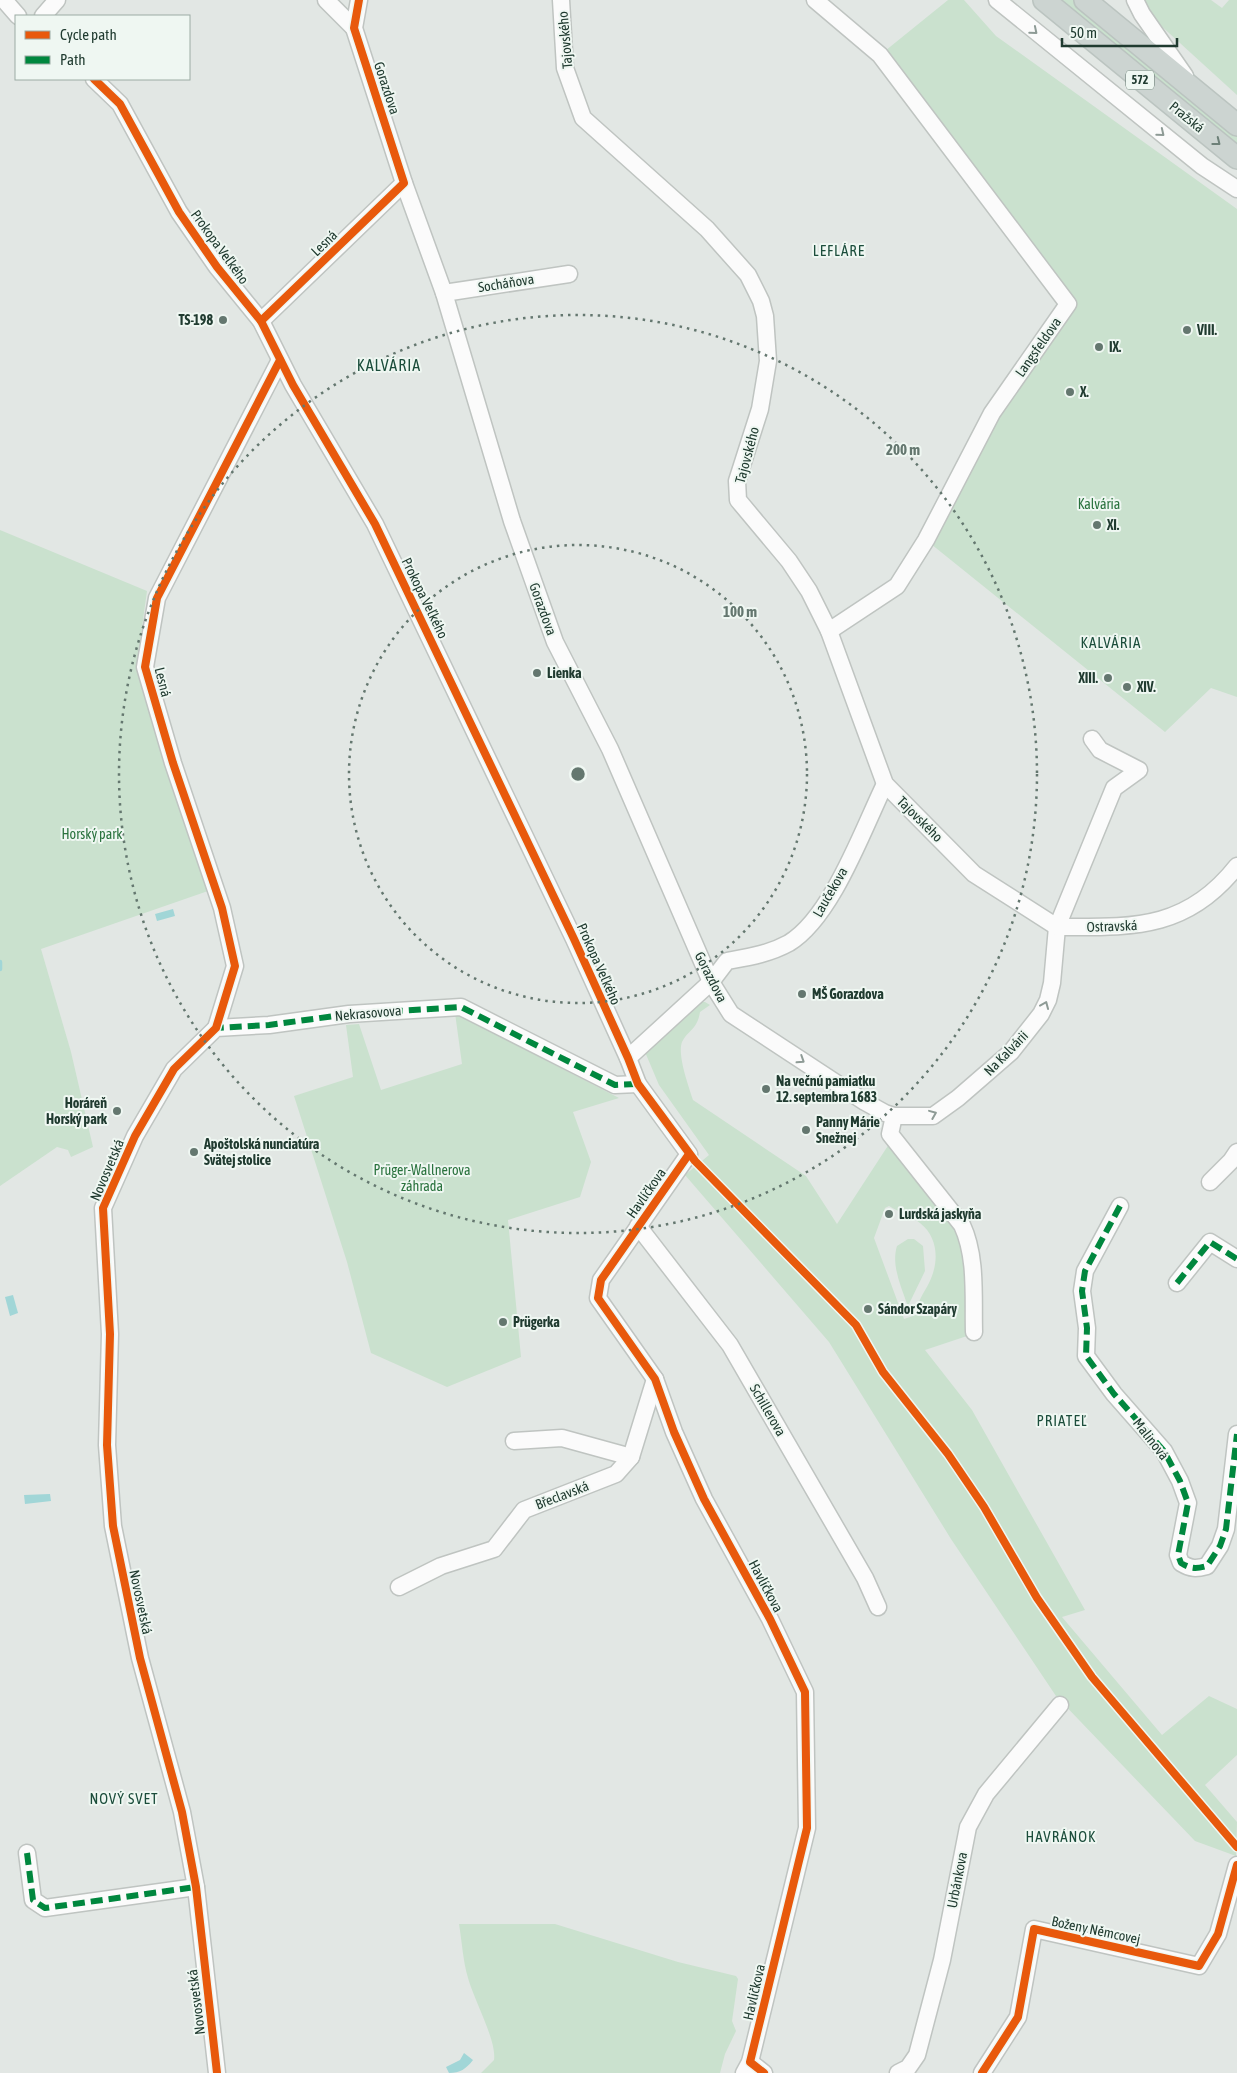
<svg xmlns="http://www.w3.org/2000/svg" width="1237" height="2073" viewBox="0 0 1237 2073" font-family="'Asap Condensed',sans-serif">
<rect width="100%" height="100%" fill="#e2e7e4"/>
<g fill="#cae1ce" fill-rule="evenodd">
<polygon points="948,0 964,0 996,36 1237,209 1237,697 1211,688 1165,732 926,540 992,413 1068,304 880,55"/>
<polygon points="1059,0 1073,0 1237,137 1237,147"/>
<polygon points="1142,0 1211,0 1222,8 1229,0 1237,0 1237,95 1158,23"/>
<polygon points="0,530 147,591 140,642 141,681 208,891 41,949 71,1052 93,1147 71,1157 68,1150 57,1147 0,1186"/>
<path d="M700 1002H705L710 1005 700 1012C697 1030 689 1029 682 1042 677 1055 689 1087 693 1100L806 1176 837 1224 891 1141 965 1237 970 1335 925 1350 972 1410 1085 1610 1062 1617 1162 1735 1209 1696 1237 1709V1755L1205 1785 1237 1822 1236 1856 1195 1841 1056 1696 951 1539 829 1342 685 1175 709 1155 659 1085 645 1052ZM889 1206C899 1212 911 1216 920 1223 939 1238 939 1263 929 1283 924 1293 916 1303 916 1315L904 1319 874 1238 885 1208Z"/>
<polygon points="455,1013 619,1098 573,1112 591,1162 580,1197 508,1220 521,1357 447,1387 371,1353 347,1262 294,1096 353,1077 346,1025 359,1024 381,1090 462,1064"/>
<path d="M908 1239H914L923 1246 925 1271 909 1304H907C901 1286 891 1265 897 1246Z"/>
<path d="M459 1924H555L678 1962 736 1976 738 1979 732 2021 736 2031 725 2054 720 2073H481L494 2060C497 2041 474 2000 468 1978 463 1961 462 1942 459 1924Z"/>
</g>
<g fill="#a1d6d7">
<polygon points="173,909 175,916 157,921 155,914"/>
<polygon points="13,1295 18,1313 10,1316 5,1297"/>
<polygon points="50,1494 51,1501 25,1504 24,1495"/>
<path d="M464 2053 473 2060C466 2069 460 2073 449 2073L446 2067 460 2060Z"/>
</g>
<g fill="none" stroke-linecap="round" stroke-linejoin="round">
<polyline stroke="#a1d6d7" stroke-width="4.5" points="0,962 0,969"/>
<g stroke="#bfc4c1" stroke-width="19">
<g id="minor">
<polyline points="4,0 18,16"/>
<polyline points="326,0 354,28"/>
<polyline points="359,0 354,28 404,183 444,293 512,521 555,642 610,749 711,982 731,1014 865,1102 885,1113 894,1116 933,1116 958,1098 1011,1052 1041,1014 1048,1000 1052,983 1057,927 1114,788 1139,770 1100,750 1092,739"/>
<polyline points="561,0 565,68 583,118 707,229 748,275 761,301 765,316 768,361 760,409 737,481 738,500 789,561 809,591 829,631 885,784 974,874 1057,927"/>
<polyline points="815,0 880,55 1068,304 992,413 926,540 897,586 829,631"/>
<polyline points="997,0 1202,166 1237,189"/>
<polyline points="1135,0 1142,14 1185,76"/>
<polyline points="43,16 57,0"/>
<polyline points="94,79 120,104 179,212 217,267 261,321 293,385 375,524 574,939 628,1058 638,1084 689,1154 601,1280 598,1298 655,1379 674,1432 704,1499 770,1619 805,1692 807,1828 750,2062 744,2073"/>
<polyline points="444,293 569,274"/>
<polyline points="261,321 404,183"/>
<path d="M1057 927C1131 927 1186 931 1237 866"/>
<polyline points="216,1028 235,966 222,908 173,763 145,667 157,598 280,360"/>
<path d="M628 1058 711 982 727 961C749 957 769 954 789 943 832 917 863 829 885 784"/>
<path d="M894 1116 890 1134 962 1225C977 1257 973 1297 974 1332"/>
<polyline points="1210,1182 1231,1161 1237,1152"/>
<path d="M1120 1206 1085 1271 1082 1291 1087 1328 1086 1356 1114 1394 1164 1451 1180 1481 1188 1503 1178 1555 1181 1563C1191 1569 1196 1569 1207 1566L1220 1546 1226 1529 1237 1434"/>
<polyline points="638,1226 730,1345 865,1578 878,1607"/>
<polyline points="1177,1283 1210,1242 1237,1259"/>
<polyline points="514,1441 562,1438 631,1457"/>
<polyline points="399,1587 441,1566 494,1549 524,1510 616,1474 631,1457 655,1379"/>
<polyline points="27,1853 33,1900 45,1908 196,1887"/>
<polyline points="750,2062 764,2073"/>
<polyline points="217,2073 196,1887 182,1812 140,1658 113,1526 107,1445 110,1334 103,1208 135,1136 174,1069 216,1028 269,1025 349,1014 461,1007 615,1085 638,1084"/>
<polyline points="898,2073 908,2068 917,2055 942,1960 968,1827 986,1794 1060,1705"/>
<polyline points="982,2073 1018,2017 1034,1929 1199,1966 1218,1934 1237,1865"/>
</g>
</g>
<g stroke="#bbc4c0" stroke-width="24">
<g id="major">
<polyline points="1044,0 1237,158"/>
<polyline points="1085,0 1237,125"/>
</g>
</g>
<use href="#minor" stroke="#fbfbfb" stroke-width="16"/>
<use href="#major" stroke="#ccd4d1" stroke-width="21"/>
<g stroke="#00873e" stroke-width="6" stroke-dasharray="12 6" stroke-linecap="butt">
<polyline points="213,1031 216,1028 269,1025 349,1014 461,1007 615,1085 638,1084"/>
<path d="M1120 1206 1085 1271 1082 1291 1087 1328 1086 1356 1114 1394 1164 1451 1180 1481 1188 1503 1178 1555 1181 1563C1191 1569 1196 1569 1207 1566L1220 1546 1226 1529 1237 1434"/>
<polyline points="1177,1283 1210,1242 1237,1259"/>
<polyline points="27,1853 33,1900 45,1908 196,1887"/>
</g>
<g stroke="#eff7f2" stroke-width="11">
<g id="cycleway">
<polyline points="94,79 120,104 179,212 217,267 261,321 293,385 375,524 574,939 628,1058 638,1084 695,1161 856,1325 883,1372 948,1454 984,1507 1037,1598 1092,1677 1237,1847"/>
<polyline points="261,321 404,183 354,28 359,0"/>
<polyline points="689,1154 601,1280 598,1298 655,1379 674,1432 704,1499 770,1619 805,1692 807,1828 750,2062 764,2073"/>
<polyline points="217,2073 196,1887 182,1812 140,1658 113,1526 107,1445 110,1334 103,1208 135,1136 174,1069 216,1028 235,966 222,908 173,763 145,667 157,598 280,360"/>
<polyline points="982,2073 1018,2017 1034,1929 1199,1966 1218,1934 1237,1865"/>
</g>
</g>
<use href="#cycleway" stroke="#e8590c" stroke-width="8"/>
</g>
<defs><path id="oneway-chevron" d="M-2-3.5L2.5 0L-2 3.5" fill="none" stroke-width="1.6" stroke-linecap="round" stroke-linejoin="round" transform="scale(1.25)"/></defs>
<g stroke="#8e9b96">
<use href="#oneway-chevron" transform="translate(1034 31) rotate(40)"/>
<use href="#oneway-chevron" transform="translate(1161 133) rotate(39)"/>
<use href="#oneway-chevron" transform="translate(1045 1005) rotate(-67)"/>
<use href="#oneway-chevron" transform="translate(801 1060) rotate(33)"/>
<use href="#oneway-chevron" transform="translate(933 1114) rotate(-22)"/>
</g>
<use stroke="#6d8078" href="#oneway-chevron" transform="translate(1217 142) rotate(38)"/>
<g fill="none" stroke="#64776f" stroke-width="2.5" stroke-dasharray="2.5 5">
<circle cx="578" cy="774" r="229"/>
<circle cx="578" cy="774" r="459"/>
</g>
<g fill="#64776f" stroke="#eff7f2" stroke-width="2">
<circle cx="223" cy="320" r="5"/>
<circle cx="1187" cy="330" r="5"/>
<circle cx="1099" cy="347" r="5"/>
<circle cx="1070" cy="392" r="5"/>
<circle cx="1097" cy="525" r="5"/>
<circle cx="537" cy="673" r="5"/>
<circle cx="1108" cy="678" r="5"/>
<circle cx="1127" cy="687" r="5"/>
<circle cx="802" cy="994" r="5"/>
<circle cx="766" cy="1089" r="5"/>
<circle cx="117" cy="1111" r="5"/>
<circle cx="806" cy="1130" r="5"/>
<circle cx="194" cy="1152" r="5"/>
<circle cx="889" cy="1214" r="5"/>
<circle cx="868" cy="1309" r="5"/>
<circle cx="503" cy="1322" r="5"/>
</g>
<g text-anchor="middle" stroke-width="4" stroke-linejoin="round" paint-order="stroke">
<rect fill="#eff7f2" stroke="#5e736a" stroke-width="1" x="1126" y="70.5" width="28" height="19" rx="4"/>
<g font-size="12" font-weight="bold" fill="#203b30">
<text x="1140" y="84">572</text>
</g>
<g font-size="14" fill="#203b30" stroke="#eff7f2">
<text transform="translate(565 40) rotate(-95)" y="5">Tajovského</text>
<text transform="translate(387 88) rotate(72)" y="5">Gorazdova</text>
<text transform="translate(1187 117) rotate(39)" y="5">Pražská</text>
<text transform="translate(324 243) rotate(-44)" y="5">Lesná</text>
<text transform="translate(220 247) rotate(54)" y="5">Prokopa Veľkého</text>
<text transform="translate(506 283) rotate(-9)" y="5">Socháňova</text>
<text transform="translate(1038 347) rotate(-55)" y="5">Langsfeldova</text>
<text transform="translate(747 455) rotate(-75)" y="5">Tajovského</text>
<text transform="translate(425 598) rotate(64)" y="5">Prokopa Veľkého</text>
<text transform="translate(543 609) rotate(70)" y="5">Gorazdova</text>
<text transform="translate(163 682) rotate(76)" y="5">Lesná</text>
<text transform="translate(920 819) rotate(45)" y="5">Tajovského</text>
<text transform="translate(830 892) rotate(-60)" y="5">Laučekova</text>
<text transform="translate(1112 926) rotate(-2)" y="5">Ostravská</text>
<text transform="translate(599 964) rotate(66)" y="5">Prokopa Veľkého</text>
<text transform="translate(711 977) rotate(63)" y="5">Gorazdova</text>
<text transform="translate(368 1013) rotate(-5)" y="5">Nekrasovova</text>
<text transform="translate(1006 1053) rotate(-46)" y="5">Na Kalvárii</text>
<text transform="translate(107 1170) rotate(-67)" y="5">Novosvetská</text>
<text transform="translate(646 1193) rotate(-55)" y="5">Havlíčkova</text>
<text transform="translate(768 1410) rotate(60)" y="5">Schillerova</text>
<text transform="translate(1151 1439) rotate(52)" y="5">Malinová</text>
<text transform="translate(562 1495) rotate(-21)" y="5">Břeclavská</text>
<text transform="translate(766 1586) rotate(62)" y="5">Havlíčkova</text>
<text transform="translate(141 1602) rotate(78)" y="5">Novosvetská</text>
<text transform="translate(957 1880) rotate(-79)" y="5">Urbánkova</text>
<text transform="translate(1096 1930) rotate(12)" y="5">Boženy Němcovej</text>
<text transform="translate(754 1992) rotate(-77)" y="5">Havlíčkova</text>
<text transform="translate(196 2002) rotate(-97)" y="5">Novosvetská</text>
</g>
<g font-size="14" font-weight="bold" fill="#203b30" stroke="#eff7f2" text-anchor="start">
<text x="213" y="325" text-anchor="end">TS-198</text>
<text x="1197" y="335">VIII.</text>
<text x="1109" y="352">IX.</text>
<text x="1080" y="397">X.</text>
<text x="1107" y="530">XI.</text>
<text x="547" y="678">Lienka</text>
<text x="1098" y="683" text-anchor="end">XIII.</text>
<text x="1137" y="692">XIV.</text>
<text x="812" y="999">MŠ Gorazdova</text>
<text x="776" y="1086">Na večnú pamiatku<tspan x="776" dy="16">12. septembra 1683</tspan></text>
<text x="107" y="1108" text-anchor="end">Horáreň<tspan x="107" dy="16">Horský park</tspan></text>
<text x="816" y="1127">Panny Márie<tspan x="816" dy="16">Snežnej</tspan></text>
<text x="204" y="1149">Apoštolská nunciatúra<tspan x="204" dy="16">Svätej stolice</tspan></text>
<text x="899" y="1219">Lurdská jaskyňa</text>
<text x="878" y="1314">Sándor Szapáry</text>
<text x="513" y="1327">Prügerka</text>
</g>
<g font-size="14" fill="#29723d" stroke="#eff7f2">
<text x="1099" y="509">Kalvária</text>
<text x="92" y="839">Horský park</text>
<text x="422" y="1175">Prüger-Wallnerova<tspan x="422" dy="16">záhrada</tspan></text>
</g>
<g font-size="15" letter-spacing="1" fill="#1b4d3b" stroke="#eff7f2">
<text x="839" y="256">LEFLÁRE</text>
<text x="1111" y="648">KALVÁRIA</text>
<text x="1062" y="1426">PRIATEĽ</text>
<text x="124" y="1804">NOVÝ SVET</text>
<text x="1061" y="1842">HAVRÁNOK</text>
</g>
<g font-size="16" letter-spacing="1" fill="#1b4d3b" stroke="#eff7f2">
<text x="389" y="371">KALVÁRIA</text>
</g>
</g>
<circle cx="578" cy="774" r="8" fill="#64776f" stroke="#eff7f2" stroke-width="2.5"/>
<g font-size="15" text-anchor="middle" font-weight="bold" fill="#64776f" stroke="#eff7f2" stroke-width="4" stroke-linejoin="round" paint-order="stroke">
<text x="903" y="455">200 m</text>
<text x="740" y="617">100 m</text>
</g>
<rect x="15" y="15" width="175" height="65" fill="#eff7f2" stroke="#9caca4"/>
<rect x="25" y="31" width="25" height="8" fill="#e8590c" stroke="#9caca4"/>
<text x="60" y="40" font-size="15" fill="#203b30">Cycle path</text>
<rect x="25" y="56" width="25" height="8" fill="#00873e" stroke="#9caca4"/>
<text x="60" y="65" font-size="15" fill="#203b30">Path</text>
<path d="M1062 38v8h115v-8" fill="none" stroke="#203b30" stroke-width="2.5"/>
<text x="1070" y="38" font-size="15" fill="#203b30" stroke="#eff7f2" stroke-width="4" paint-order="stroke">50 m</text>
</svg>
